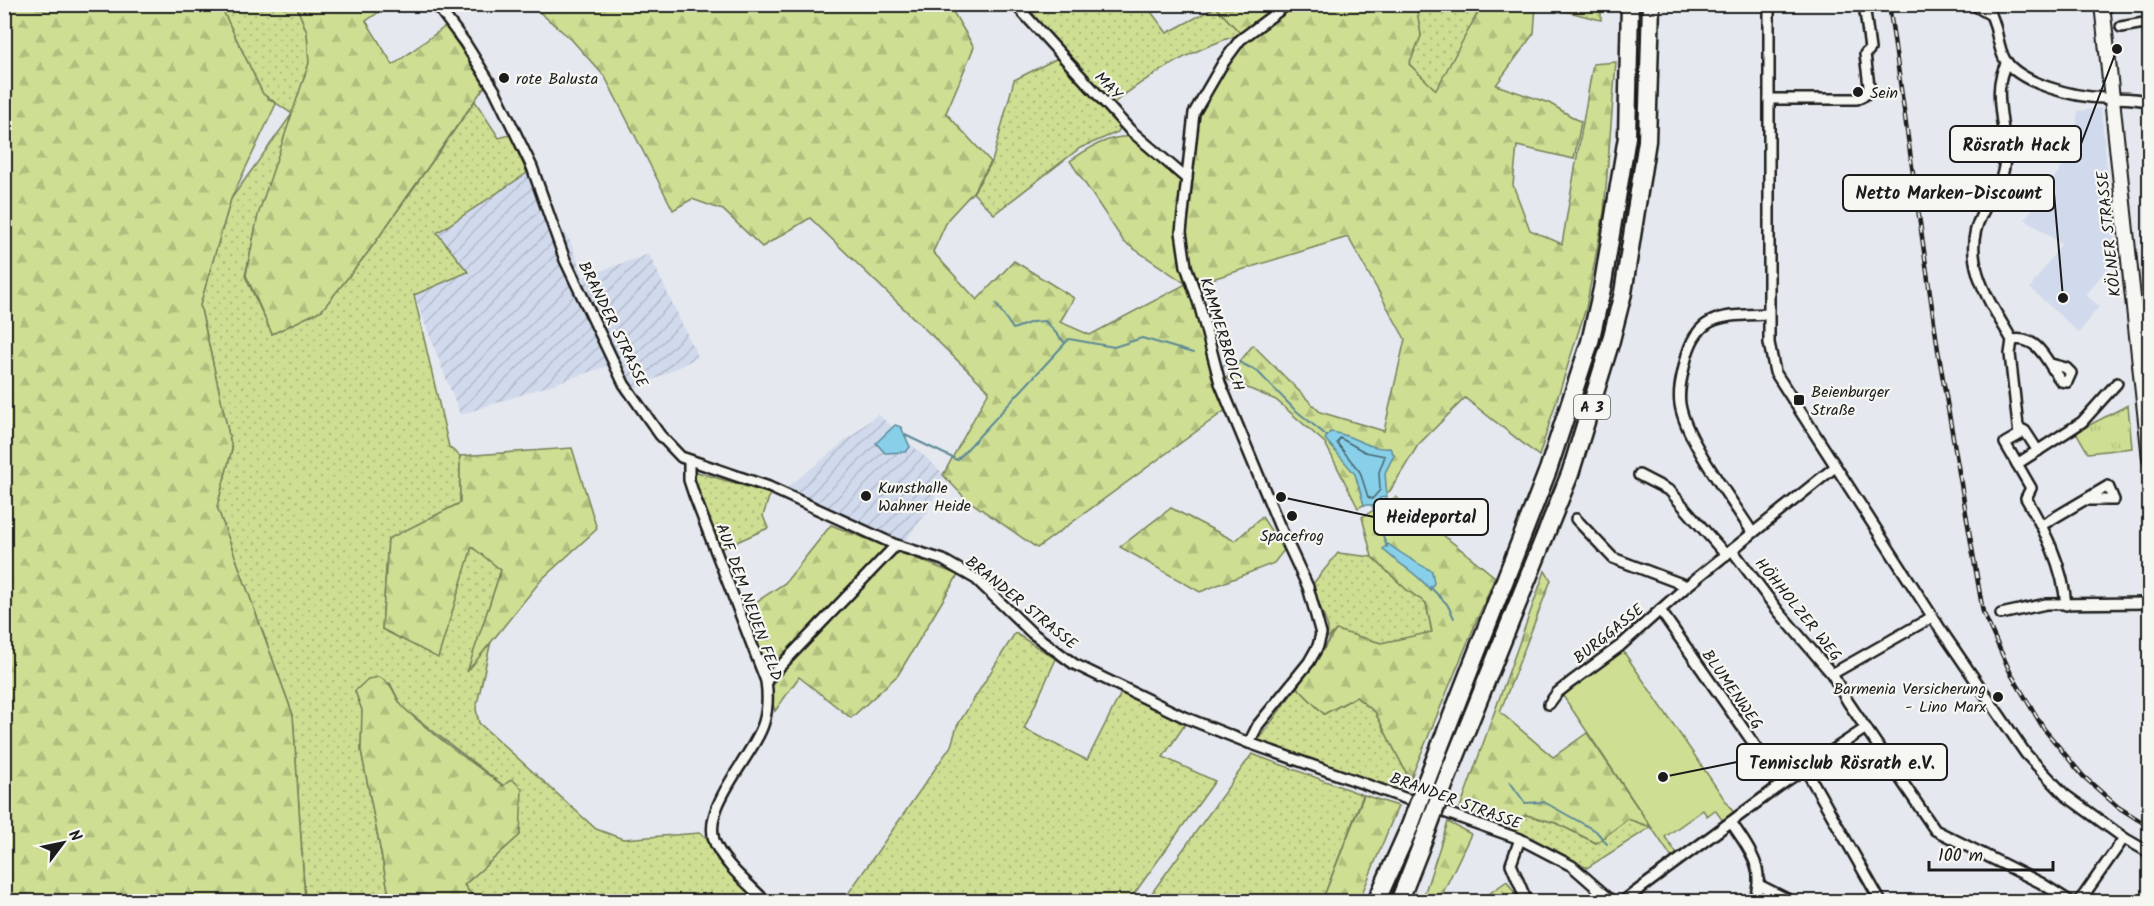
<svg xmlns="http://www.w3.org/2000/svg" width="2154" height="906" viewBox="0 0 2154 906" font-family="Kalam,sans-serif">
<defs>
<pattern id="industrial-furrows" width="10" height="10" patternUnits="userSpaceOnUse" patternTransform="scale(1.5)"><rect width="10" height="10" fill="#d1daec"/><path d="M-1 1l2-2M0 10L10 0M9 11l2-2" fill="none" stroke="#b3baca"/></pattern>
<pattern id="grass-dots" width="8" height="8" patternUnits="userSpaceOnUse" patternTransform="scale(1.5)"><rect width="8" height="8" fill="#cedf93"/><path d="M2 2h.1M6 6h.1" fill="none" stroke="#b0bf7e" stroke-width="1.8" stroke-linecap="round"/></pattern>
<pattern id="forest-firs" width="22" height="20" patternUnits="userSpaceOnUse" patternTransform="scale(1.5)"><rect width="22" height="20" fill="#cedf93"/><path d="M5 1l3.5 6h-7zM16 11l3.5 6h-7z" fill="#b0bf7e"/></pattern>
<pattern id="park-tufts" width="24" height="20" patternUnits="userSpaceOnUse" patternTransform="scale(1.5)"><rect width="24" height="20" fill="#cedf93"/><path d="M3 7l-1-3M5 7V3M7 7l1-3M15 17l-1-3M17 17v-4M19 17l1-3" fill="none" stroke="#b0bf7e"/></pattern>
</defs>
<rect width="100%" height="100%" fill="#e5e9ef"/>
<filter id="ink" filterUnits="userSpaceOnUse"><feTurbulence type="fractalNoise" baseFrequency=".0167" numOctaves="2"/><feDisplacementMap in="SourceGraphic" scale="12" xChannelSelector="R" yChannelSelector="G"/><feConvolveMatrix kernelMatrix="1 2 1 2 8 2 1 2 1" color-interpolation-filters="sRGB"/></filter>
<g filter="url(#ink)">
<polygon fill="#d1daec" points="2101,108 2116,257 2086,295 2099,306 2079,333 2030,288 2061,244 2025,219 2073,151 2078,111"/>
<g fill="url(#industrial-furrows)">
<polygon points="527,173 571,243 583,277 649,254 698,357 622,396 608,366 460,415 414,295 468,272 436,233"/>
<polygon points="878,414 945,475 927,512 904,542 787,488"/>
</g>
<g fill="url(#grass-dots)" stroke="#757e58" stroke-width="1.5">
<polygon points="220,5 296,5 307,32 309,63 258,217 245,276 272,334 322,310 369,251 475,101 499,138 510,135 527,173 437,233 468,272 414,295 449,447 460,456 460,503 388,540 382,629 438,657 472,546 501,570 468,670 491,641 476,709 479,723 596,829 623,839 700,833 707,838 730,872 759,901 476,901 464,885 520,835 504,786 402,707 390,683 355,691 362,710 361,750 390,900 410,901 305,901 293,715 217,507 232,449 200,305 231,199 292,114 263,94"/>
<path d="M1041 5H1146L1167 33 1216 7 1241 34C1193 49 1151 73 1111 105L1033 20 1032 14Z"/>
<polygon points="1416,5 1482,5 1436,91 1409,64 1421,36"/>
<polygon points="1548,5 1601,5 1601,20 1548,7"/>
<polygon points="1058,58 1120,127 1118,132 1080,148 994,214 973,193 992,162 1014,80"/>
<polygon points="697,472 770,494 763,516 768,528 719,550 692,483"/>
<polygon points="1338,553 1372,557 1408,591 1426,603 1432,633 1381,643 1336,630 1327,639 1328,627 1312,585"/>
<polygon points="1015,633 1056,659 1024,729 1087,760 1121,693 1186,723 1163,757 1215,781 1129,901 843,901 951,746 957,726"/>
<polygon points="1297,687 1324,714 1356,697 1375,712 1410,780 1398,790 1258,740"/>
<polygon points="1252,754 1363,795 1322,901 1146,901"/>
<polygon points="1526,815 1556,823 1596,843 1628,819 1651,827 1587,868 1503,823"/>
<polygon points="1507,881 1520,901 1479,901"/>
</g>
<g fill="url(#forest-firs)" stroke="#757e58" stroke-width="1.5">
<polygon points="5,4 220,5 263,94 276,104 231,199 200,305 232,449 217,507 293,715 305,901 5,901"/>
<polygon points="1278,4 1241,34 1214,5"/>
<polygon points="296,5 389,5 366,21 393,65 446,26 485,86 369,251 322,310 272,334 246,275 258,215 309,63 307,32"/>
<path d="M531 5H949L974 47 946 113 991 162 973 192 948 219 933 252 977 300 1014 261 1074 298 1060 322 1090 335 1186 284 1124 242 1070 161C1087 149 1109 135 1131 137L1192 177 1199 117 1233 55 1246 39 1268 22 1295 5H1416L1421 36 1409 64 1436 90 1482 5H1536L1534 33 1496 85 1549 103 1581 122 1574 159 1517 146 1513 185 1530 230 1562 244 1593 64 1616 62 1604 212 1586 308 1539 456 1465 398 1418 445 1390 491 1358 508 1325 443 1276 400 1226 379 1253 345 1320 412 1384 431 1405 339 1348 237 1196 284 1227 409 1037 548 965 498 943 475 989 391 810 218 762 247 723 210 692 199 673 210 605 77 571 39Z"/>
<polygon points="572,448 597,529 542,579 467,672 501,570 472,547 438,658 382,629 388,539 460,503 460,456"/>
<polygon points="1396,497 1495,577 1410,780 1375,712 1356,697 1324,714 1297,687 1336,630 1381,643 1432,632 1426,603 1408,591 1372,557 1362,517"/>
<polygon points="1171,508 1235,541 1262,517 1284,550 1274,563 1200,592 1120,547"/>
<polygon points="831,525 958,575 898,675 851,718 799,677 775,711 742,611 785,583"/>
<polygon points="1545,571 1551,580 1500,712 1553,757 1587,733 1651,827 1628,819 1596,843 1556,823 1527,815 1503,823 1460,808"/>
<path d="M379 677C397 686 392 696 404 708 434 737 471 761 503 786L512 779 522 789 520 835 464 885 476 901 390 900 361 750 362 710 355 691 368 679Z"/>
<polygon points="1364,795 1398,806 1359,901 1322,901"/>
<polygon points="1448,822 1471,834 1439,901 1422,901"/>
</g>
<polygon fill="url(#park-tufts)" stroke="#757e58" stroke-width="1.5" points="2128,405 2132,448 2088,453 2076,432"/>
<polygon fill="#cedf93" stroke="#757e58" stroke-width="1.5" points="1621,648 1734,813 1723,821 1715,810 1707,816 1703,810 1665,837 1677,854 1672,858 1561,693"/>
<g fill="#88d0e9" stroke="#5d8897" stroke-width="1.5">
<polygon points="895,425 901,427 910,447 906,452 885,453 876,443"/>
<path d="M1330 432C1352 433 1366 450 1390 448L1394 455 1385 473 1387 497 1380 498 1377 505H1364L1355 474 1325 439Z"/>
<path d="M1388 544C1402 554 1416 563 1432 571L1434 583 1430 590C1417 572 1398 565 1383 549Z"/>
</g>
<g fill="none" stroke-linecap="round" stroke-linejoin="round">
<polygon stroke="#47646e" stroke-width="1.5" points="1340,438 1365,452 1385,456 1379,472 1380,490 1372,499 1368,497 1360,472 1337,443"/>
<g stroke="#5d8897" stroke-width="2">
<polyline points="996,304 1013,329 1032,322 1045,321 1065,343"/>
<polyline points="1223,366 1233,359 1257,371 1294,409 1327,436"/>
<polyline points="905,435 957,460 1069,339 1114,347 1142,338 1193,353"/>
<polyline points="1372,505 1387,547"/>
<polyline points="1430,587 1447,604 1454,618"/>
<polyline points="1510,782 1525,803 1544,802 1596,831 1607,844"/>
</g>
<g stroke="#1c1c1c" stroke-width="14">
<g id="minor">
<polyline points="436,4 465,43 495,91 532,167 565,260 624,384 660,435 681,457 769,487 896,545 943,560 976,579 1032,633 1074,664 1184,717 1249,743 1520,839 1572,866 1613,902"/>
<polyline points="1015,4 1130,130 1187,179"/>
<polyline points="1769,4 1769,343 1775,372 1941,630 2026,754 2065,795 2124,838 2150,853"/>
<path d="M1972 4 1991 15C1998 29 1997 46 2005 60 2021 84 2075 97 2103 98 2120 99 2133 97 2150 102"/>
<polyline points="2121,27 2150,22"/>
<path d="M2007 62C1991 89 2005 123 2005 153 2005 184 1993 190 1981 216 1959 260 1991 304 2012 340L2010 354 2019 435 2005 443 2031 488 2026 498C2045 531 2063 566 2066 605"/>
<polyline points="1769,99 1857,99 1865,95 1869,86 1865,54 1870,49 1864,4"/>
<path d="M2012 340C2040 335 2047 364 2061 381L2067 382 2071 373 2066 368 2051 364"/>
<polyline points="2019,428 2025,431 2038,451"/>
<path d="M689 461V480L694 495 766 681C768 695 768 708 764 722 754 757 696 810 717 847 728 868 749 884 766 902"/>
<polyline points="2017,464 2082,422 2117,383"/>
<polyline points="1639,475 1670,491 1726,555"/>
<polyline points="1576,519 1613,558 1687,586"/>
<polyline points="2042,525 2108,486 2114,500 2085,500"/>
<path d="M1752 532C1732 500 1685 439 1680 404 1678 390 1682 376 1685 363 1696 312 1724 316 1768 314"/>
<polyline points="1732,550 1779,612 1832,674 1848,702 1935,830 2041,883 2071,902"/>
<polyline points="1660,610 1782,784"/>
<polyline points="2001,614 2046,604 2150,603"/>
<polyline points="1832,674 1932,617"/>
<polyline points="766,681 896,545"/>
<polyline points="1549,704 1557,693 1571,682 1620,646 1687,586 1835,467"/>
<polyline points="1249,743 1258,725 1309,662 1318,646 1321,634 1308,587 1279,525 1220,383 1200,307 1186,266 1181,232 1194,113 1223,63 1240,40 1288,4"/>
<polyline points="1806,770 1881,902"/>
<path d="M1731 822C1748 848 1768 870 1753 902"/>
<polyline points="1520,839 1511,864 1527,902"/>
<polyline points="1759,885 1793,902"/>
<polyline points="1622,902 1782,784 1866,728"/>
<polyline points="2079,902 2124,838"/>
</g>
</g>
<g stroke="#1c1c1c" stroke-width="18">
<polyline id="secondary" points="2102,4 2150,459"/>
</g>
<g stroke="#1c1c1c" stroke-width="21">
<g id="motorway">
<polyline points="1426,782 1548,470 1590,342 1602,289 1627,137 1630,4"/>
<polyline points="1443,788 1570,474 1610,344 1623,293 1647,141 1651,4"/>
<polyline points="1376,902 1410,826"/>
<polyline points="1399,902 1427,831"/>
</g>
</g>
<use href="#minor" stroke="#f6f6f2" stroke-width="9"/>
<use href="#secondary" stroke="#f6f6f2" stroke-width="14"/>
<use href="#motorway" stroke="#f6f6f2" stroke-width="16"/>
<g stroke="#1c1c1c" stroke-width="4.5">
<polyline id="rail" points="1889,4 1938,350 1983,612 2011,674 2044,729 2083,776 2118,807 2150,827"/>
</g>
<use href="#rail" stroke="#f6f6f2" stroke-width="2" stroke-dasharray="7" stroke-linecap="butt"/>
<g stroke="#1c1c1c" stroke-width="21" stroke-linecap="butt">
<g id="motorway-bridge">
<polyline points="1410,826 1426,782"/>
<polyline points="1427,831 1443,788"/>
</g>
</g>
<use href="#motorway-bridge" stroke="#f6f6f2" stroke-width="16"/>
</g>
</g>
<g fill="#1c1c1c" stroke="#f6f6f2" stroke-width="2">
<circle cx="504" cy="78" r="6"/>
<circle cx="1858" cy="92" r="6"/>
<rect x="1793" y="394" width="12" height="12" rx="3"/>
<circle cx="866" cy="496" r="6"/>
<circle cx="1292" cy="516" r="6"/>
<circle cx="1998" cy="697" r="6"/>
</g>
<g text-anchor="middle" stroke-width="4.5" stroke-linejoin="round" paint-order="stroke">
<rect fill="#f6f6f2" stroke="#5d5d5c" stroke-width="1.5" x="1574" y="395" width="36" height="24" rx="4.5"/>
<g font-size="15" font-weight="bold" fill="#1c1c1c">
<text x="1592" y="412">A 3</text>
</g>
<g font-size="16" fill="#1c1c1c" stroke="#f6f6f2" text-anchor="start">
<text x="516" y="84">rote Balusta</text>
<text x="1870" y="98">Sein</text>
<text x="1811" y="397">Beienburger<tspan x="1811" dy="18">Straße</tspan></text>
<text x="878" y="493">Kunsthalle<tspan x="878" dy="18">Wahner Heide</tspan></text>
<text x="1292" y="541" text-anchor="middle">Spacefrog</text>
<text x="1986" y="694" text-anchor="end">Barmenia Versicherung<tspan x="1986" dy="18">- Lino Marx</tspan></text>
</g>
<g font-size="16" fill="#1c1c1c" stroke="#f6f6f2">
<text transform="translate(1109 85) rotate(46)" y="6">MAY</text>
<text transform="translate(2108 234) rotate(-96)" y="6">KÖLNER STRASSE</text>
<text transform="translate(614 324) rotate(64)" y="6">BRANDER STRASSE</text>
<text transform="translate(1223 334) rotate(73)" y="6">KAMMERBROICH</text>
<text transform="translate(750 602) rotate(70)" y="6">AUF DEM NEUEN FELD</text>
<text transform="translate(1022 602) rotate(39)" y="6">BRANDER STRASSE</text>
<text transform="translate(1799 609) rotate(51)" y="6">HÖHHOLZER WEG</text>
<text transform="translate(1608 633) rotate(-39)" y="6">BURGGASSE</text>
<text transform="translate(1733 689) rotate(55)" y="6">BLUMENWEG</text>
<text transform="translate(1456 800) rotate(20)" y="6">BRANDER STRASSE</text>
</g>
</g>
<path fill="none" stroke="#1c1c1c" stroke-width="2" d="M2117 49L2081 144M2063 298L2054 193M1281 497L1374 517M1663 777L1737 762"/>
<g fill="#1c1c1c" stroke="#f6f6f2" stroke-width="2">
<circle cx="2117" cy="49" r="6"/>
<circle cx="2063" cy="298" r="6"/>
<circle cx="1281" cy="497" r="6"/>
<circle cx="1663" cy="777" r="6"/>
</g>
<g fill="#f6f6f2" stroke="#1c1c1c" stroke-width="2">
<rect x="1950" y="126" width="131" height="36" rx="6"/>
<rect x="1843" y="175" width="211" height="36" rx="6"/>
<rect x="1374" y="499" width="114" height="36" rx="6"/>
<rect x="1737" y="744" width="210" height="36" rx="6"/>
</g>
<g font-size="18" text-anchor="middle" font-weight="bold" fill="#1c1c1c">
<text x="2016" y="151">Rösrath Hack</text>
<text x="1949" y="199">Netto Marken-Discount</text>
<text x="1431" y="523">Heideportal</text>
<text x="1842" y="769">Tennisclub Rösrath e.V.</text>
</g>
<rect width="2154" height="906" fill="none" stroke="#f6f6f2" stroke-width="24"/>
<rect x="12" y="12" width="2130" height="882" fill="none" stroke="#1c1c1c" stroke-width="2" filter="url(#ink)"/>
<g transform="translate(63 843) rotate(58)" stroke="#f6f6f2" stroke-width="4.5" paint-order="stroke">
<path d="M0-4.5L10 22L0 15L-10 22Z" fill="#1c1c1c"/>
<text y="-9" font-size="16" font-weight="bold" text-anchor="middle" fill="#1c1c1c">N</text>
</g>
<path d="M1929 861v9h124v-9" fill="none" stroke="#1c1c1c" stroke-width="3"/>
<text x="1938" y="861" font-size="18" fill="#1c1c1c" stroke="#f6f6f2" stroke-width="4.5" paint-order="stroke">100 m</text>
</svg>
